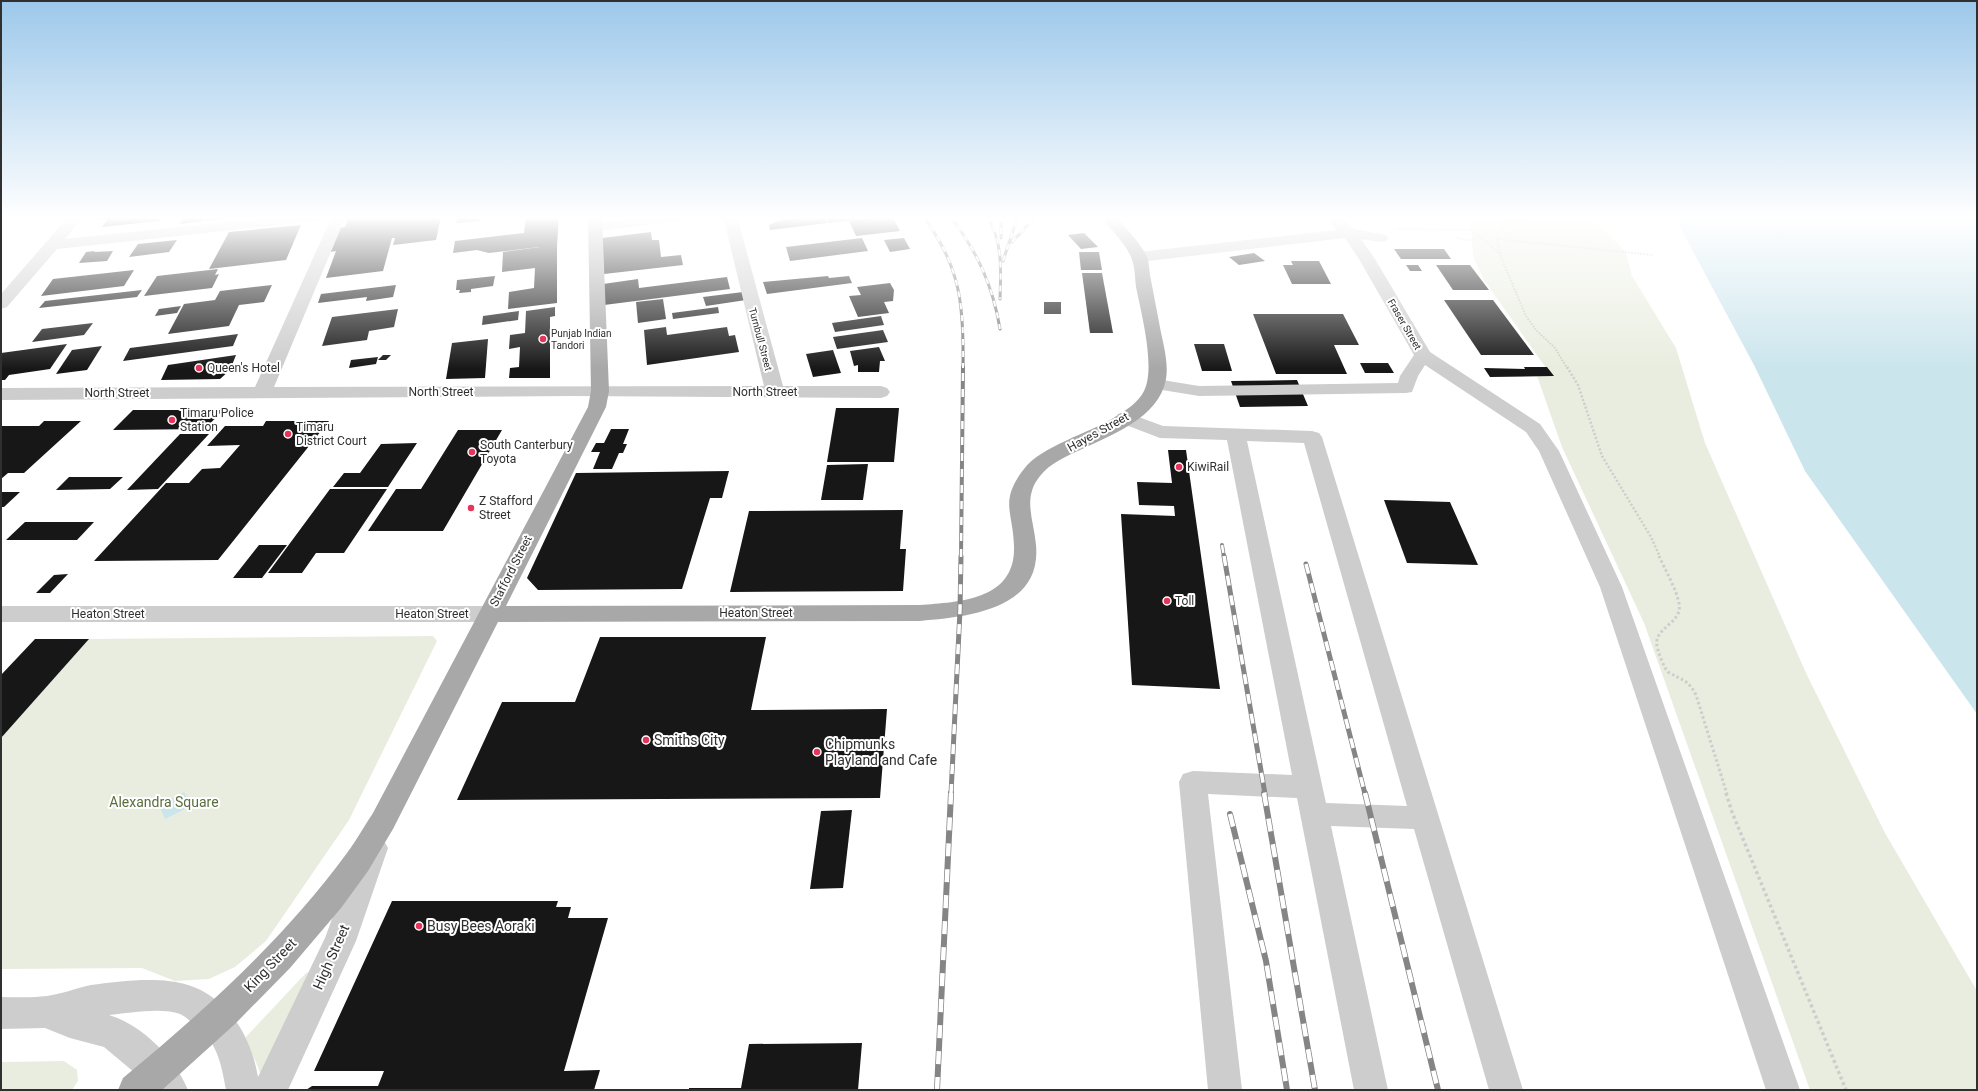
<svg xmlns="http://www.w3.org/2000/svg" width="1978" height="1091" viewBox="0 0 1978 1091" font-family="Roboto,sans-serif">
<rect width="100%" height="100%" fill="#fff"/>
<g fill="#e9eddf">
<polygon points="1470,216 1589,216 1625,251 1632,276 1676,348 1705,443 1806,673 1885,833 1977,991 1977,1090 1810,1090 1644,623 1562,447 1537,376 1551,375 1484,280 1473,256"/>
<polygon points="433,636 437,641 349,820 266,941 235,967 209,979 175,981 142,968 1,969 1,738 89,639"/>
<path d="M312 971 262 1080C258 1064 252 1053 243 1040L306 973Z"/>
<polygon points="64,1061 77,1070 78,1081 72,1090 1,1090 1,1062"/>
</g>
<g fill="#cbe5ed">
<polygon points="1674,216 1977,216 1977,714 1805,471 1754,365"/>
<polygon points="184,792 191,806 165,819 159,805"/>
</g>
<g fill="#171717">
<polygon points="100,216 163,216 159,221 102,227 108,219 97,220"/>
<polygon points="185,216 207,216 203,221 180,224"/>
<polygon points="208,216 226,216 225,219 205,221"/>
<polygon points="377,216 441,216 436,240 393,245 395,238 392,238 383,271 326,278 336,251 330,252 339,228 345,227 348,219"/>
<polygon points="458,216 481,216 480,221 456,223"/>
<polygon points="526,216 559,216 557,246 557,303 508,309 509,292 534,288 535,268 502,272 503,252 540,247 489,253 477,250 453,253 455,241 524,233"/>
<polygon points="806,216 825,216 827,223 770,230 769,225 778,221 806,217"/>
<polygon points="825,216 855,216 857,220 892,216 900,231 856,236 849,221 828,223"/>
<polygon points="301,225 286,260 209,269 229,232"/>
<polygon points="651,232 652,240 659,240 661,257 681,255 683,265 604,274 602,238"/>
<polygon points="1084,233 1098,247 1081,249 1068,235"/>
<polygon points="862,238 868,251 790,261 786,247"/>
<polygon points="904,238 910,249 890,252 884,240"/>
<polygon points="177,240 169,252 129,257 138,244"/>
<polygon points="1394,249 1444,249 1451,259 1401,259"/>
<polygon points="95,251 94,252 113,251 107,261 79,263 86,252"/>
<polygon points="1079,252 1099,252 1102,270 1081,270"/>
<polygon points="1254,253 1265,261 1239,265 1229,257"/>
<polygon points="1291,261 1319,261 1331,284 1292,284 1283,265 1293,265"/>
<polygon points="1406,265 1418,265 1422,271 1410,271"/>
<polygon points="1436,265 1470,265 1489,290 1453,290"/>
<polygon points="218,269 215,275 219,274 212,288 144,296 157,276"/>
<polygon points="134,270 124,286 41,296 53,279"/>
<polygon points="1082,273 1102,273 1113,333 1090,333"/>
<polygon points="495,276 493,286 471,289 471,292 459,293 460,290 456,290 457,280"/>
<polygon points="828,276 829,278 849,276 852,283 767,294 763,282"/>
<polygon points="727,277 730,289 604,305 603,284 638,279 639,288"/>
<polygon points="890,283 894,290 893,301 884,302 889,313 858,317 849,296 861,295 857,287"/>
<polygon points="272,285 264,302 239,305 229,326 168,334 184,304 215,300 220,291"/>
<polygon points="396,285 393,297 366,301 367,297 318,303 321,294"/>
<polygon points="142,290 137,297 39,308 45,301"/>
<polygon points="743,292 746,300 706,306 703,297"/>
<polygon points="663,299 666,319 638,323 636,302"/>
<polygon points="1444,300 1493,300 1534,355 1481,355"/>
<rect x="1044" y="302" width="17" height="12"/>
<polygon points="181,306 177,313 155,316 159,309"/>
<polygon points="555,307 555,316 550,317 550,378 509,378 510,368 519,367 520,347 509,349 510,335 525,333 526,311"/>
<polygon points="718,307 719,313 673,319 672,313"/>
<polygon points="398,309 394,327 369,331 367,340 322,346 332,317"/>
<polygon points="519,311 518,320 482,325 483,316"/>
<polygon points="1253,314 1343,314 1359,345 1334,345 1347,374 1276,374"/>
<polygon points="881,316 884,325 835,332 832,323"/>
<polygon points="93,323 84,335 32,342 42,329"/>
<polygon points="666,327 667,335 727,327 729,336 735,335 739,352 647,365 644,330"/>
<polygon points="883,330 888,342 837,349 833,337"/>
<polygon points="238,334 233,346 123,361 130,348"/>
<polygon points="488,339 485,378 446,379 452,343"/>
<polygon points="67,344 50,369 9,375 5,380 1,380 1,353"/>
<polygon points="1194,344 1224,344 1232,371 1202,371"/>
<polygon points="102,346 87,370 56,374 72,350"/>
<polygon points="879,347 885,361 880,361 879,372 858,372 858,365 854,366 850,351"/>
<polygon points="833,350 841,373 813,377 806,354"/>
<polygon points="236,355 230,370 220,379 161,380 168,365"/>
<polygon points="383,355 391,355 386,360 378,360"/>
<polygon points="378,357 376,364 349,368 351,360"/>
<polygon points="1360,363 1388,363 1394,373 1365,373"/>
<polygon points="1524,367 1547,367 1554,376 1490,377 1484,368 1525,369"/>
<polygon points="1297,380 1308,406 1240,407 1231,381"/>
<polygon points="836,408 899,408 894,462 827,462"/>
<polygon points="133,410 223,410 205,429 113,430"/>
<polygon points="44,421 81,421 24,473 8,473 1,479 1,426 39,426"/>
<polygon points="266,421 329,421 218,560 94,561 166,483 189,483 202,469 220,468 240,445 207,446 225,426 263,426"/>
<polygon points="611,429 629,429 623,444 627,444 623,453 619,453 612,469 593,469 600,452 591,452 596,443 604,443"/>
<polygon points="458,430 502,430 443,531 368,531 396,489 421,489"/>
<polygon points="180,434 209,434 158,489 127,490"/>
<polygon points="417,443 388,487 333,487 344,473 360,473 381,444"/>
<polygon points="1168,450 1186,450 1220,689 1132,685 1121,514 1175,516 1174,506 1139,505 1137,482 1172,483"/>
<polygon points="868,464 863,500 821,500 827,465"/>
<polygon points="729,471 722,498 710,498 682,589 538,590 527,578 576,473"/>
<polygon points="69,477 123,477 110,489 56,490"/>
<polygon points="330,489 387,489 344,553 316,553 302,573 268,573"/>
<polygon points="1,492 20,492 4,507 1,507"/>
<polygon points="1384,500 1450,502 1478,565 1407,563"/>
<polygon points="903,510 900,549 906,549 903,591 730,592 749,511"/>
<polygon points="25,522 94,522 77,540 6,540"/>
<polygon points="259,545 287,545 262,578 233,578"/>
<polygon points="68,574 50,593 36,593 54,575"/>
<polygon points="600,637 766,637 751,710 887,709 880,798 457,800 502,702 575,702"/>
<polygon points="35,639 89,639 1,738 1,675"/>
<polygon points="852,810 843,888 810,889 821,811"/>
<polygon points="392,901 558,901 556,907 571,907 568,918 608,918 564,1071 600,1070 594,1090 306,1090 312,1086 378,1086 384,1071 314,1071"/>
<polygon points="862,1043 858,1090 689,1090 689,1088 741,1088 749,1044"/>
</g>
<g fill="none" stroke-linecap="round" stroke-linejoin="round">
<g stroke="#cdcdcd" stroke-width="2" stroke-dasharray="1.5 1.5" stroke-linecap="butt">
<polyline points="1082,216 1088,223 1092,222"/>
<polyline points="1516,216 1515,220 1499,232 1497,239 1501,257 1526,316 1536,330 1555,348 1567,368"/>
<polyline points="1395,229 1469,230 1477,234 1499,253"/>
<polyline points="1457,238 1469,240 1479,237"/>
<polyline points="1497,239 1653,255"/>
</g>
<polyline stroke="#cdcdcd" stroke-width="2.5" stroke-dasharray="2 2" stroke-linecap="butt" points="1567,367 1578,385 1602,456 1651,537 1660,557"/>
<path stroke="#cdcdcd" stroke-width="3" stroke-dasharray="2.5 2.5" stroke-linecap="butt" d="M1659 556C1664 568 1682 598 1679 611 1675 625 1654 630 1657 646 1658 652 1664 668 1668 672 1681 680 1688 679 1696 695L1727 794"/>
<polyline stroke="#cdcdcd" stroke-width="3.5" stroke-dasharray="3 3" stroke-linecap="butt" points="1726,793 1732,812 1846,1090"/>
<g fill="#cdcdcd" fill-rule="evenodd">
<polygon points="69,216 84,216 65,239 284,216 331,216 329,219 324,220 57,249 7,307 1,309 1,294"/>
<polygon points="332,216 346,216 274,387 764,386 723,216 737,216 783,386 881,386 887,388 890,392 887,396 881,398 572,396 1,400 1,388 255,387"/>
<polygon points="653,216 696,216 694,219 689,220 596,231 591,230 589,227 591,224 596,223"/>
<polygon points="1324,216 1339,216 1354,229 1386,235 1388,238 1386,241 1381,242 1361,239 1375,259 1430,352 1540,424 1559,451 1622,587 1800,1090 1766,1090 1600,587 1539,451 1526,432 1425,365 1418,376 1412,392 1406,393 1199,396 1156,389 1150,388 1147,384 1150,380 1156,379 1199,386 1398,383 1400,376 1414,355 1359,259 1345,238 1139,262 1134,260 1131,257 1134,254 1139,252 1337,230"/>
<path d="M1125 412 1163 426 1312 431 1319 433 1322 437 1523 1090H1489L1414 829 1331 826 1388 1090H1354L1297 798 1208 794 1242 1090H1208L1179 782 1183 774 1193 771 1292 775 1227 440 1160 438 1118 422 1116 418 1118 414ZM1247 441 1304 443 1407 806 1326 803Z"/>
<polygon points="1,606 489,606 497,608 501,614 497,620 489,622 1,622"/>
<path d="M373 836 383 839 388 848 356 941 288 1090H226C221 1062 217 1041 193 1023 189 1021 185 1016 180 1014 162 1007 129 1013 109 1015 142 1025 175 1058 188 1090H151L147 1083 104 1047 70 1038 45 1028 1 1029V997C16 997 32 998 47 996 62 994 76 988 91 985 119 981 161 976 188 985 229 998 251 1037 258 1077L325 938 358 848 363 839Z"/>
</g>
<path fill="#a8a8a8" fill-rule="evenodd" d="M588 216H602L609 391 606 407 506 606 920 605C960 602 1016 600 1014 546 1013 511 999 501 1024 469 1041 446 1090 433 1115 417 1125 411 1139 402 1144 391 1156 368 1141 312 1136 287 1135 278 1135 266 1131 257 1125 242 1110 230 1101 216H1116C1126 229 1140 242 1147 257 1149 262 1149 269 1150 275 1153 291 1156 306 1159 322 1162 340 1169 361 1166 379 1159 418 1111 435 1080 450 1067 456 1050 463 1040 476 1022 498 1034 520 1036 545 1042 610 967 617 920 621L498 622 393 829 368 871 341 908 290 968 235 1024 162 1090H118L123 1078C204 1011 284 939 347 853 357 840 364 826 373 813L588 407 591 391Z"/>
<g stroke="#858585" stroke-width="3">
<g id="rail-far3">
<path d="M923 216C961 267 964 306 963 368"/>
<path d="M950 216C977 251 993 286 1000 329"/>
<polyline points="962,216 963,218"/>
<path d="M987 216C1003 242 1001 269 1000 299"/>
<polyline points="1001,216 1001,238"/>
<polyline points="1012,242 1036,216"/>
<polyline points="1003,261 1018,216"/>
</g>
</g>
<g stroke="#858585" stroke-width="4">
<g id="rail-far2">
<polyline points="1222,545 1224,557"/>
<polyline points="961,557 963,367"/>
</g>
</g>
<g stroke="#858585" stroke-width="5">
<g id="rail-far1">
<polyline points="1224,556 1265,794"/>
<polyline points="1306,564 1365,794"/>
<polyline points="951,794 960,610 961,556"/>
</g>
</g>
<g stroke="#858585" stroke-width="6">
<g id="rail">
<polyline points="1264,793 1315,1090"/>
<polyline points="1365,793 1438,1090"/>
<polyline points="1230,814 1266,961 1287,1090"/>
<polyline points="937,1090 951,793"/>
</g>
</g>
<use href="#rail-far3" stroke="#fff" stroke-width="2" stroke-dasharray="6" stroke-linecap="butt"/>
<use href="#rail-far2" stroke="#fff" stroke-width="2.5" stroke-dasharray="8" stroke-linecap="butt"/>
<use href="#rail-far1" stroke="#fff" stroke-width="3.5" stroke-dasharray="10" stroke-linecap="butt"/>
<use href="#rail" stroke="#fff" stroke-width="4.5" stroke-dasharray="13" stroke-linecap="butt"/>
</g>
<linearGradient id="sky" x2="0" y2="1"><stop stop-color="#9cc8ea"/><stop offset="0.59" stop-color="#fff"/><stop offset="1" stop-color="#fff" stop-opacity="0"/></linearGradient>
<rect width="1978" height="369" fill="url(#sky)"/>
<g fill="#e6345b" stroke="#fff" stroke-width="1.5">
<circle cx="543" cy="339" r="4"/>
<circle cx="199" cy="368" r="4"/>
<circle cx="172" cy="420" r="4"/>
<circle cx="288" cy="434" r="4"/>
<circle cx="472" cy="452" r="4"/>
<circle cx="1179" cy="467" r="4"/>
<circle cx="471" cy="508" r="4"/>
<circle cx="1167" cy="601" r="4"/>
<circle cx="646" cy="740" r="4"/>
<circle cx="817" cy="752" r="4"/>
<circle cx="419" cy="926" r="4"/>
</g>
<g text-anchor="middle" stroke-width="4" stroke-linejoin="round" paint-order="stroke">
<g font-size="10" fill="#303030" stroke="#fff">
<text transform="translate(1405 324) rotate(60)" y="4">Fraser Street</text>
<text transform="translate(761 339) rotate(75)" y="4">Turnbull Street</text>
</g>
<g font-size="10" fill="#303030" stroke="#fff" text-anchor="start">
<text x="551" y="337">Punjab Indian<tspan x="551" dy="12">Tandori</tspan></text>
</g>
<g font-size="12" fill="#303030" stroke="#fff" text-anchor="start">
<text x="207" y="372">Queen's Hotel</text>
<text x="180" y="417">Timaru Police<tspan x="180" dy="14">Station</tspan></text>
<text x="296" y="431">Timaru<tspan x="296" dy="14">District Court</tspan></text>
<text x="480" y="449">South Canterbury<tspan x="480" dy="14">Toyota</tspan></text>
<text x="1187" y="471">KiwiRail</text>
<text x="479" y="505">Z Stafford<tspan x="479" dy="14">Street</tspan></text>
<text x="1175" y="605">Toll</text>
</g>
<g font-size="12" fill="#303030" stroke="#fff">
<text x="441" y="396">North Street</text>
<text x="765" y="396">North Street</text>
<text x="117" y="397">North Street</text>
<text transform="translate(1098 432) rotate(-29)" y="4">Hayes Street</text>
<text transform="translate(511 571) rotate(-63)" y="4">Stafford Street</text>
<text x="756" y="617">Heaton Street</text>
<text x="108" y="618">Heaton Street</text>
<text x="432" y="618">Heaton Street</text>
</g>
<g font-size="14" fill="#303030" stroke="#fff" text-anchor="start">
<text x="654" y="745">Smiths City</text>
<text x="825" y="749">Chipmunks<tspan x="825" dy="16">Playland and Cafe</tspan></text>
<text x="427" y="931">Busy Bees Aoraki</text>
</g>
<g font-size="14" fill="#5a6d3d" stroke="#fff">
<text x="164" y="807">Alexandra Square</text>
</g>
<g font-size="14" fill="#303030" stroke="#fff">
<text transform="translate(331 957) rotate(-66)" y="5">High Street</text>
<text transform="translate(270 965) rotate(-46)" y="5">King Street</text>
</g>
</g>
<rect width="1978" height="1091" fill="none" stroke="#303030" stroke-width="4"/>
</svg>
